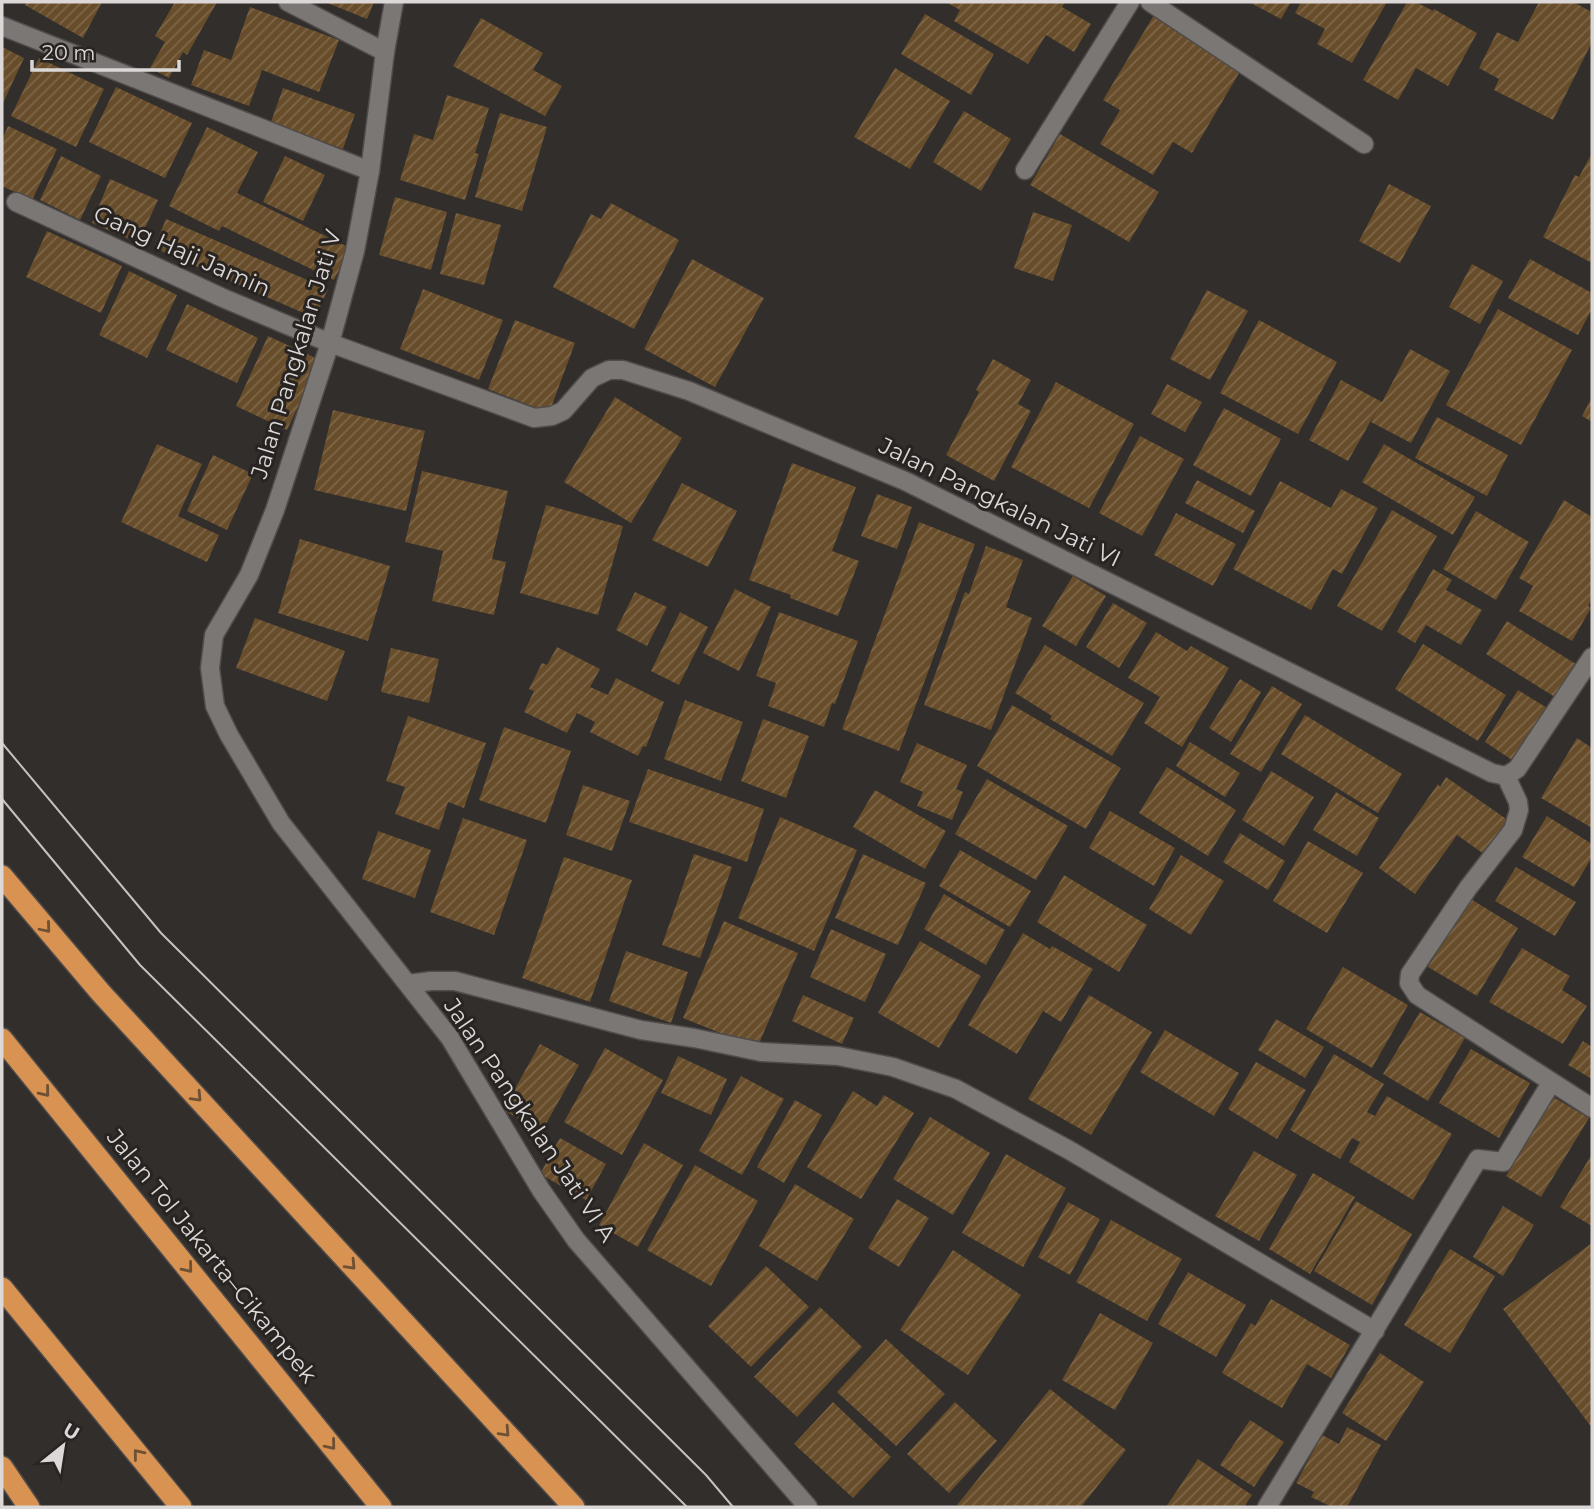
<svg xmlns="http://www.w3.org/2000/svg" width="1594" height="1509" viewBox="0 0 1594 1509" font-family="Montserrat,sans-serif">
<defs>
<pattern id="building-hatch" width="6" height="6" patternUnits="userSpaceOnUse" patternTransform="scale(1.75)"><rect width="6" height="6" fill="#684d2b"/><path d="M-1 1l2-2M0 6l6-6M5 7l2-2" fill="none" stroke="#7d6649"/></pattern>
</defs>
<rect width="100%" height="100%" fill="#312e2c"/>
<g fill="url(#building-hatch)">
<polygon points="26,2 102,2 83,38 25,5"/>
<polygon points="175,2 217,2 187,55 183,52 169,78 150,68 165,42 155,36"/>
<polygon points="325,2 374,2 367,19"/>
<polygon points="946,2 1065,2 1062,7 1091,24 1074,52 1046,35 1028,64 954,21 960,10"/>
<polygon points="1249,2 1291,2 1281,19"/>
<polygon points="1301,2 1387,2 1352,63 1317,44 1325,29 1295,13"/>
<polygon points="1407,2 1416,2 1433,11 1434,9 1477,33 1448,86 1416,68 1398,100 1363,80"/>
<polygon points="1539,2 1573,2 1592,12 1592,42 1553,120 1494,90 1499,79 1479,68 1497,32 1518,42"/>
<polygon points="250,7 339,40 319,92 262,70 249,106 191,85 204,50 231,60"/>
<polygon points="925,14 994,54 971,95 901,54"/>
<polygon points="1154,15 1242,68 1192,153 1173,142 1153,175 1100,144 1120,110 1103,100"/>
<polygon points="481,18 543,53 533,70 562,86 545,116 453,66"/>
<polygon points="2,47 24,58 2,105"/>
<polygon points="39,58 104,89 76,147 11,116"/>
<polygon points="895,68 950,101 910,169 854,137"/>
<polygon points="116,87 192,123 165,178 89,142"/>
<polygon points="283,88 355,114 343,149 271,122"/>
<polygon points="447,95 489,108 475,153 479,154 465,200 400,180 414,134 433,140"/>
<polygon points="964,111 1011,139 981,191 933,162"/>
<polygon points="500,113 547,127 522,211 475,197"/>
<polygon points="8,126 57,149 32,200 2,186 2,140"/>
<polygon points="207,127 258,152 237,193 350,248 334,280 222,226 219,231 169,206"/>
<polygon points="1060,134 1159,192 1129,242 1030,185"/>
<polygon points="1592,153 1592,263 1543,237 1575,175 1579,177"/>
<polygon points="61,156 101,176 80,220 40,200"/>
<polygon points="285,156 325,175 303,221 263,202"/>
<polygon points="110,179 158,200 138,243 92,223"/>
<polygon points="1389,184 1431,206 1400,263 1359,241"/>
<polygon points="395,197 447,212 431,270 379,255"/>
<polygon points="611,203 679,240 634,329 553,287 591,214 601,219"/>
<polygon points="1033,212 1072,225 1053,281 1014,268"/>
<polygon points="456,213 501,225 484,285 440,274"/>
<polygon points="166,219 328,289 315,318 154,248"/>
<polygon points="47,231 122,266 101,313 26,277"/>
<polygon points="692,259 764,298 715,387 644,349"/>
<polygon points="1530,259 1592,293 1592,309 1578,335 1508,298"/>
<polygon points="1472,264 1503,281 1480,324 1449,307"/>
<polygon points="129,271 177,295 147,358 99,335"/>
<polygon points="423,289 503,320 479,380 400,349"/>
<polygon points="1207,290 1248,311 1210,380 1170,359"/>
<polygon points="187,304 258,338 237,383 166,350"/>
<polygon points="1498,309 1572,350 1521,445 1446,405"/>
<polygon points="515,320 575,343 549,413 488,389"/>
<polygon points="1259,320 1337,362 1298,434 1220,393"/>
<polygon points="268,336 320,360 287,430 236,406"/>
<polygon points="1410,349 1450,371 1411,443 1371,422 1377,410 1348,461 1309,440 1341,380 1382,402"/>
<polygon points="993,359 1031,380 1018,404 1031,411 994,481 946,455 979,392 976,390"/>
<polygon points="1056,382 1134,424 1089,508 1011,467"/>
<polygon points="1167,384 1202,402 1185,432 1151,414"/>
<polygon points="615,397 682,438 631,523 564,482"/>
<polygon points="1592,397 1592,422 1582,416"/>
<polygon points="1224,408 1281,439 1251,496 1193,465"/>
<polygon points="333,410 425,431 406,511 314,490"/>
<polygon points="1437,417 1508,455 1487,496 1415,458"/>
<polygon points="1140,436 1184,459 1142,536 1099,513"/>
<polygon points="157,444 202,464 178,516 219,535 207,562 121,522"/>
<polygon points="1384,444 1475,497 1453,535 1362,482"/>
<polygon points="213,455 253,474 227,530 187,511"/>
<polygon points="792,463 856,487 832,551 859,561 838,616 790,598 791,595 749,580"/>
<polygon points="422,471 508,491 492,559 506,562 494,615 432,601 443,551 405,542"/>
<polygon points="1197,480 1255,511 1243,533 1185,503"/>
<polygon points="1280,481 1331,508 1341,489 1378,508 1342,574 1333,569 1311,610 1233,569"/>
<polygon points="682,483 737,511 708,567 652,540"/>
<polygon points="877,494 912,507 897,549 861,536"/>
<polygon points="1564,500 1592,517 1592,599 1588,606 1591,608 1572,641 1519,611 1533,586 1519,578"/>
<polygon points="546,505 623,526 598,615 520,593"/>
<polygon points="1392,510 1437,536 1382,631 1337,606"/>
<polygon points="1476,511 1529,542 1496,600 1443,569"/>
<polygon points="1176,513 1236,544 1213,586 1154,555"/>
<polygon points="919,522 975,544 899,751 842,729"/>
<polygon points="300,539 390,566 368,641 278,613"/>
<polygon points="986,546 1023,560 1006,607 1032,618 991,730 924,705 965,592 969,594"/>
<polygon points="1433,569 1452,580 1446,590 1482,610 1461,645 1426,625 1415,643 1397,632"/>
<polygon points="1073,576 1106,596 1076,646 1042,626"/>
<polygon points="735,589 771,607 739,671 703,653"/>
<polygon points="635,592 667,607 647,646 616,630"/>
<polygon points="1113,603 1147,623 1119,668 1086,647"/>
<polygon points="680,612 708,627 679,685 651,671"/>
<polygon points="779,612 858,641 835,704 832,703 824,727 768,706 776,683 756,676"/>
<polygon points="255,618 345,651 327,701 236,668"/>
<polygon points="1507,621 1579,666 1558,699 1486,654"/>
<polygon points="1156,632 1187,651 1191,646 1229,668 1182,747 1144,723 1160,697 1128,678"/>
<polygon points="1423,644 1506,695 1478,741 1395,689"/>
<polygon points="1045,645 1144,703 1112,756 1050,719 1052,716 1015,693"/>
<polygon points="557,647 600,669 590,687 608,695 616,678 664,702 646,747 643,746 638,756 590,732 595,722 577,713 567,733 524,712 534,691 529,689 542,663 547,665"/>
<polygon points="391,648 439,659 429,703 381,692"/>
<polygon points="1240,679 1261,692 1231,742 1209,728"/>
<polygon points="1272,686 1302,704 1261,772 1230,754"/>
<polygon points="1518,690 1549,709 1515,762 1485,742"/>
<polygon points="685,700 743,722 721,781 664,759"/>
<polygon points="1012,705 1121,768 1086,829 977,766"/>
<polygon points="1305,715 1402,774 1378,813 1281,754"/>
<polygon points="408,716 486,743 464,808 448,802 439,830 395,814 405,787 386,781"/>
<polygon points="763,719 809,736 786,798 741,781"/>
<polygon points="504,727 571,751 546,823 479,800"/>
<polygon points="1577,738 1592,748 1592,828 1541,798"/>
<polygon points="1190,742 1240,773 1225,797 1176,766"/>
<polygon points="917,743 967,765 956,789 963,792 952,820 917,806 923,792 900,782"/>
<polygon points="1167,767 1236,810 1208,856 1139,813"/>
<polygon points="648,769 764,809 747,862 629,822"/>
<polygon points="1271,771 1314,797 1284,846 1242,820"/>
<polygon points="1446,777 1512,823 1488,857 1457,835 1415,894 1379,868 1438,784 1440,787"/>
<polygon points="987,779 1068,826 1036,880 955,834"/>
<polygon points="583,785 630,801 612,851 566,835"/>
<polygon points="875,790 946,831 925,869 853,827"/>
<polygon points="1336,792 1379,818 1357,856 1313,830"/>
<polygon points="1110,811 1175,848 1154,886 1089,848"/>
<polygon points="1547,816 1592,844 1592,857 1574,887 1522,857"/>
<polygon points="780,817 857,850 814,951 738,918"/>
<polygon points="463,818 527,840 494,935 430,912"/>
<polygon points="378,831 431,850 415,898 362,879"/>
<polygon points="1240,833 1285,861 1268,890 1223,862"/>
<polygon points="1308,841 1363,873 1327,933 1273,901"/>
<polygon points="960,850 1031,891 1010,927 939,886"/>
<polygon points="694,854 732,867 700,958 662,945"/>
<polygon points="863,854 926,883 898,945 835,918"/>
<polygon points="1181,855 1224,881 1191,935 1149,909"/>
<polygon points="564,857 632,880 590,1002 522,978"/>
<polygon points="1516,867 1576,902 1555,936 1495,901"/>
<polygon points="1064,875 1147,925 1119,972 1037,922"/>
<polygon points="944,894 1005,930 986,965 924,929"/>
<polygon points="1469,898 1518,928 1477,996 1428,967"/>
<polygon points="724,921 798,953 757,1048 683,1018"/>
<polygon points="831,929 886,954 865,1002 810,977"/>
<polygon points="1023,933 1050,949 1052,946 1093,969 1061,1022 1043,1011 1017,1054 968,1025"/>
<polygon points="920,941 981,976 939,1048 878,1013"/>
<polygon points="1522,948 1570,976 1562,990 1587,1006 1563,1044 1489,1002"/>
<polygon points="626,951 688,972 671,1023 609,1001"/>
<polygon points="1343,967 1408,1005 1372,1068 1306,1029"/>
<polygon points="803,995 854,1018 842,1044 792,1021"/>
<polygon points="1089,995 1152,1032 1091,1135 1028,1099"/>
<polygon points="1420,1012 1465,1038 1428,1101 1383,1074"/>
<polygon points="1276,1019 1324,1047 1305,1078 1258,1050"/>
<polygon points="1165,1030 1239,1073 1214,1116 1140,1072"/>
<polygon points="1583,1041 1592,1047 1592,1079 1568,1065"/>
<polygon points="540,1044 579,1065 542,1131 503,1110"/>
<polygon points="605,1048 663,1080 622,1155 564,1122"/>
<polygon points="1471,1049 1530,1083 1499,1138 1439,1103"/>
<polygon points="1334,1054 1384,1084 1367,1112 1375,1116 1387,1096 1452,1134 1413,1200 1349,1162 1360,1142 1352,1138 1340,1159 1290,1130"/>
<polygon points="678,1056 727,1079 711,1115 661,1093"/>
<polygon points="1256,1062 1306,1090 1277,1139 1228,1109"/>
<polygon points="741,1076 784,1099 742,1175 699,1151"/>
<polygon points="853,1091 877,1106 884,1095 914,1113 861,1199 807,1167"/>
<polygon points="1553,1097 1589,1118 1541,1197 1506,1176"/>
<polygon points="795,1100 822,1115 784,1183 757,1167"/>
<polygon points="930,1117 990,1153 953,1215 893,1179"/>
<polygon points="560,1138 606,1164 586,1200 540,1174"/>
<polygon points="644,1143 683,1165 638,1247 599,1225"/>
<polygon points="1254,1151 1297,1175 1259,1241 1215,1216"/>
<polygon points="1006,1154 1066,1188 1023,1267 962,1233"/>
<polygon points="1592,1154 1592,1226 1560,1207"/>
<polygon points="695,1165 758,1201 711,1286 647,1250"/>
<polygon points="1313,1173 1355,1197 1310,1274 1269,1249"/>
<polygon points="795,1184 854,1219 817,1281 759,1246"/>
<polygon points="897,1199 929,1218 899,1267 868,1248"/>
<polygon points="1356,1201 1412,1234 1372,1305 1314,1271"/>
<polygon points="1068,1202 1100,1219 1070,1275 1038,1257"/>
<polygon points="1503,1206 1534,1225 1503,1276 1473,1257"/>
<polygon points="1111,1220 1182,1259 1147,1321 1076,1282"/>
<polygon points="1592,1243 1592,1428 1503,1309"/>
<polygon points="1450,1249 1495,1276 1450,1353 1404,1325"/>
<polygon points="953,1250 1021,1295 968,1375 900,1330"/>
<polygon points="766,1266 809,1307 751,1367 708,1326"/>
<polygon points="1188,1272 1246,1305 1216,1357 1158,1324"/>
<polygon points="1271,1299 1350,1345 1331,1378 1307,1364 1282,1408 1222,1373 1251,1323 1255,1326"/>
<polygon points="820,1307 862,1347 797,1417 754,1377"/>
<polygon points="1100,1313 1153,1343 1115,1410 1062,1380"/>
<polygon points="886,1339 945,1394 896,1446 837,1392"/>
<polygon points="1380,1353 1424,1382 1386,1441 1342,1413"/>
<polygon points="1050,1389 1126,1450 1081,1507 960,1507 957,1505"/>
<polygon points="833,1402 891,1457 853,1498 794,1444"/>
<polygon points="955,1402 997,1441 949,1493 907,1454"/>
<polygon points="1250,1420 1284,1442 1254,1487 1220,1465"/>
<polygon points="1347,1427 1381,1445 1347,1507 1332,1507 1311,1497 1314,1492 1296,1483 1322,1435 1339,1444"/>
<polygon points="1198,1459 1252,1495 1244,1507 1166,1507"/>
</g>
<g fill="none" stroke-linecap="round" stroke-linejoin="round">
<g stroke="#4f4c4b" stroke-width="21">
<g id="minor">
<polyline points="288,2 385,52"/>
<polyline points="394,2 385,52 370,171 355,251 330,343 275,510 249,575 214,635 210,668 215,706 229,735 281,823 450,1038 541,1190 576,1240 808,1507"/>
<polyline points="1150,2 1364,144"/>
<polyline points="2,26 370,171"/>
<polyline points="1025,170 1130,2"/>
<polyline points="16,202 223,298 330,343 534,418 552,416 563,411 592,378 609,370 623,370 689,391 905,481 1492,773 1506,776 1517,769 1592,657"/>
<polyline points="1506,776 1518,802 1519,810 1513,830 1468,888 1410,974 1409,983 1417,995 1592,1108"/>
<polyline points="408,984 431,981 455,981 641,1030 694,1038 761,1052 838,1056 893,1067 956,1089 1069,1150 1375,1331"/>
<polyline points="1267,1507 1478,1159 1503,1162 1551,1083"/>
</g>
</g>
<g stroke="#4f4c4b" stroke-width="24">
<g id="motorway">
<polyline points="2,876 101,993 574,1507"/>
<polyline points="2,1039 381,1507"/>
<polyline points="2,1288 181,1507"/>
<polyline points="2,1467 29,1507"/>
</g>
</g>
<use href="#minor" stroke="#7b7775" stroke-width="18"/>
<use href="#motorway" stroke="#d89251" stroke-width="21"/>
<g stroke="#c4c1bf" stroke-width="2">
<polyline points="2,743 161,933 706,1475 733,1507"/>
<polyline points="2,799 140,965 687,1507"/>
</g>
</g>
<defs><path id="oneway-chevron" d="M-2-3.5L2.5 0L-2 3.5" fill="none" stroke-width="1.6" stroke-linecap="round" stroke-linejoin="round" transform="scale(1.75)"/></defs>
<g stroke="#6e5035">
<use href="#oneway-chevron" transform="translate(46 928) rotate(50)"/>
<use href="#oneway-chevron" transform="translate(45 1092) rotate(51)"/>
<use href="#oneway-chevron" transform="translate(197 1097) rotate(47)"/>
<use href="#oneway-chevron" transform="translate(351 1265) rotate(47)"/>
<use href="#oneway-chevron" transform="translate(188 1268) rotate(51)"/>
<use href="#oneway-chevron" transform="translate(505 1432) rotate(47)"/>
<use href="#oneway-chevron" transform="translate(331 1445) rotate(51)"/>
<use href="#oneway-chevron" transform="translate(138 1454) rotate(-129)"/>
</g>
<g text-anchor="middle" stroke-width="6" stroke-linejoin="round" paint-order="stroke">
<g font-size="23" fill="#dbd8d7" stroke="#282422">
<text transform="translate(182 251) rotate(24)" y="8">Gang Haji Jamin</text>
<text transform="translate(296 354) rotate(-73)" y="8">Jalan Pangkalan Jati V</text>
<text transform="translate(1000 502) rotate(26)" y="8">Jalan Pangkalan Jati VI</text>
<text transform="translate(530 1120) rotate(56)" y="8">Jalan Pangkalan Jati VI A</text>
<text transform="translate(212 1256) rotate(51)" y="8">Jalan Tol Jakarta–Cikampek</text>
</g>
</g>
<rect width="1594" height="1509" fill="none" stroke="#dbd8d7" stroke-width="7"/>
<g transform="translate(63 1446) rotate(30)" stroke="#282422" stroke-width="5" paint-order="stroke">
<path d="M0-5L12 26L0 18L-12 26Z" fill="#dbd8d7"/>
<text y="-10" font-size="19" font-weight="bold" text-anchor="middle" fill="#dbd8d7">U</text>
</g>
<path d="M32 60v10h147v-10" fill="none" stroke="#dbd8d7" stroke-width="3.5"/>
<text x="42" y="60" font-size="21" fill="#dbd8d7" stroke="#282422" stroke-width="5" paint-order="stroke">20 m</text>
</svg>
